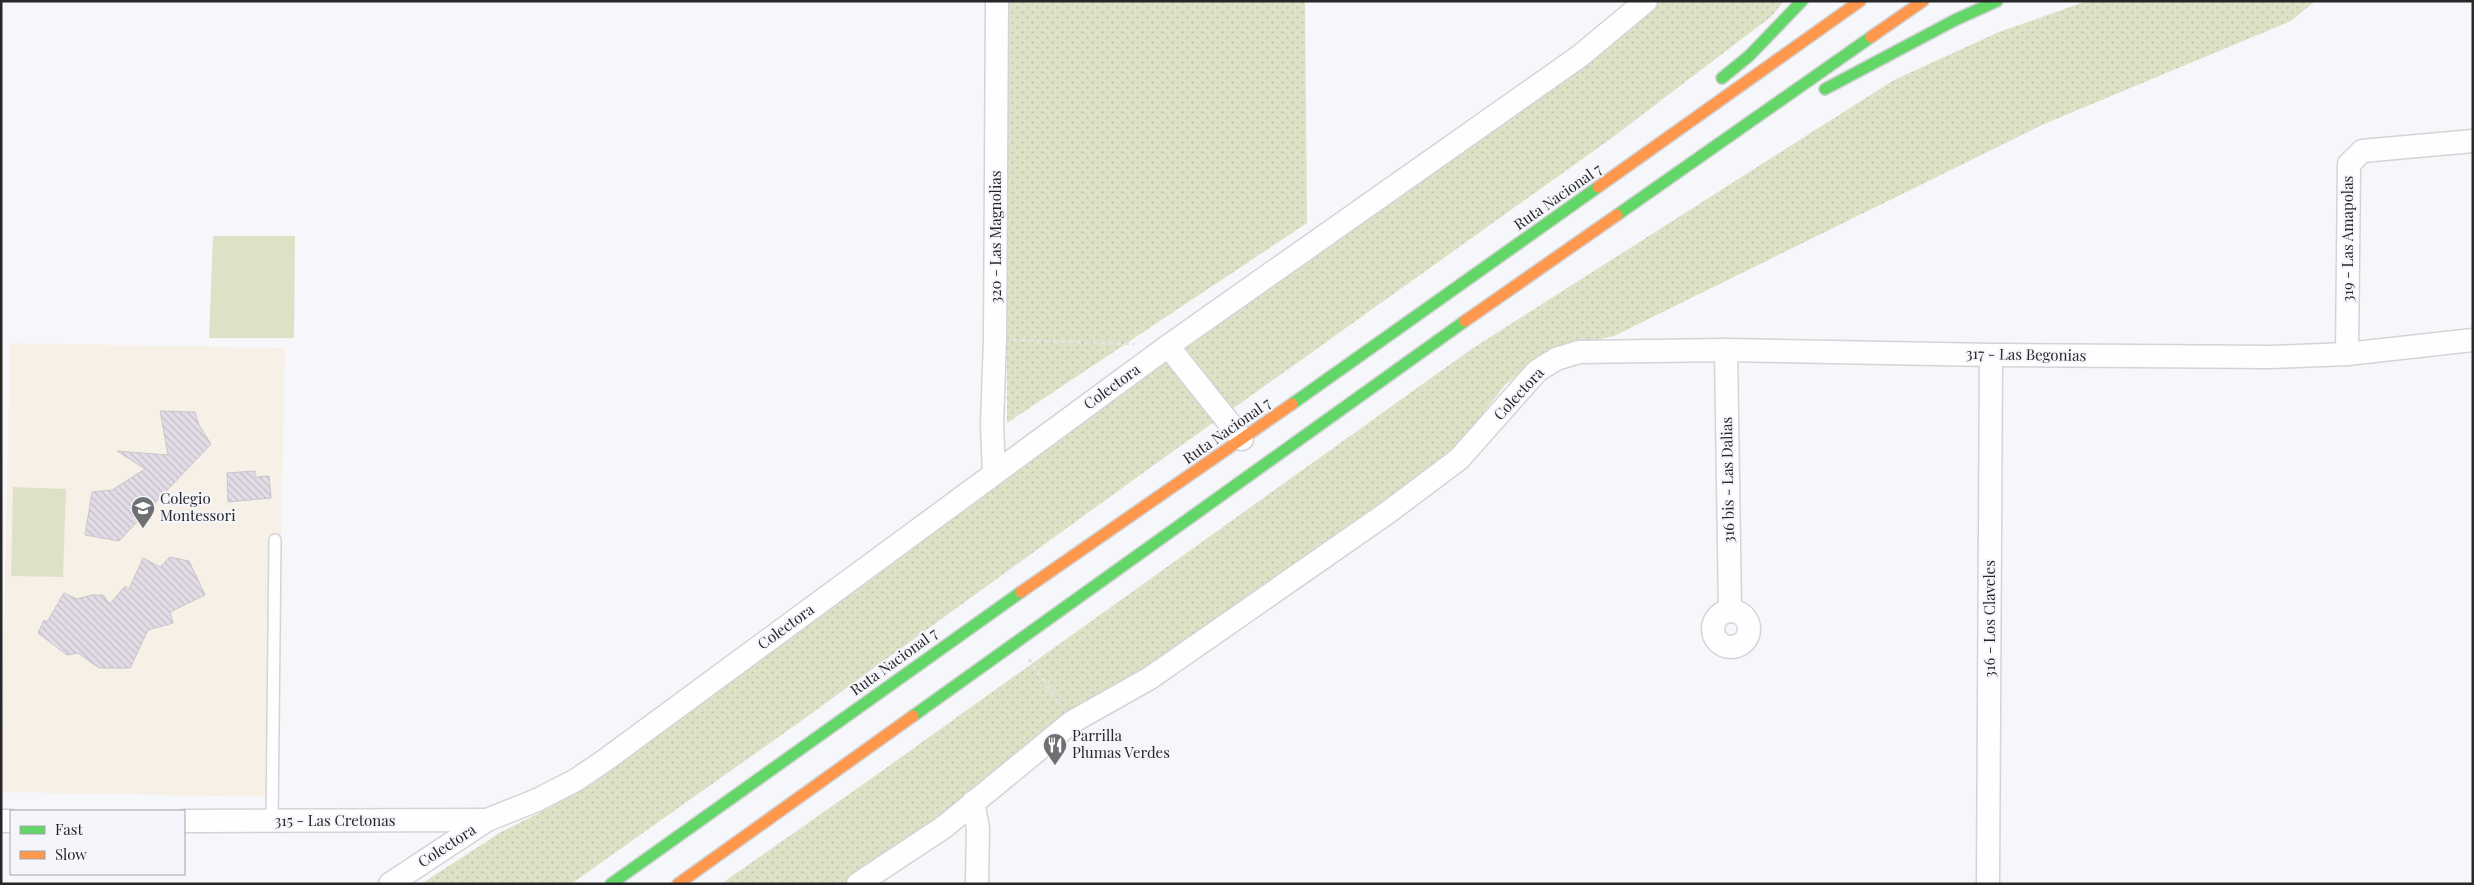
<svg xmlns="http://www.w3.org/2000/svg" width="2474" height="885" viewBox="0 0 2474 885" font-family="'Playfair Display',serif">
<defs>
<pattern id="green-dots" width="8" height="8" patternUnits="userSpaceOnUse" patternTransform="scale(1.25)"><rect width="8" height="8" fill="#dde2c7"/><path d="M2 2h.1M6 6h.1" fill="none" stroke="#bec2ab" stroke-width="1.8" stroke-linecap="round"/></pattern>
<pattern id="building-back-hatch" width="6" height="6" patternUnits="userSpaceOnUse" patternTransform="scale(1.25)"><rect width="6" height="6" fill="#e3dce7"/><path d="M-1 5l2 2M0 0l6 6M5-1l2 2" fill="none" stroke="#c3bdc6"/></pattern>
</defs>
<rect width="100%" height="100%" fill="#f6f7fa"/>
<polygon fill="#f7f0e6" points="10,343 285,348 275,797 1,792"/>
<g fill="url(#green-dots)">
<polygon points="1007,1 1305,1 1307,223 1007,423"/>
<polygon points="1648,1 1784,1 1772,16 1609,140 1147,470 801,721 571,884 421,884 501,832 551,807 602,776"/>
<polygon points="2087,1 2315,1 2291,21 2044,124 1614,336 1550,350 1506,384 1460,442 1357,524 927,831 846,884 721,884 872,778 1473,348 1894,80 1999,32"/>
</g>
<g fill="#dde2c7">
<polygon points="213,236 295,236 294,338 209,338"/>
<polygon points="13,487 66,489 63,577 11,576"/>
</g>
<g fill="url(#building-back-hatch)" stroke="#c7c7ca">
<polygon points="160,411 195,412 199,425 211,444 119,541 85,535 92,492 112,490 145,469 117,451 168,455"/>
<polygon points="255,471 255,477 269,476 271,498 228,502 227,473"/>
<polygon points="170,557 189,561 205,595 170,612 173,623 148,630 130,668 99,668 78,653 67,655 38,633 44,620 47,622 64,593 77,599 92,595 103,595 110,604 125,586 129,589 143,558 160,567"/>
</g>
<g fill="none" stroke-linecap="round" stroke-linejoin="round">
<g stroke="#d4d4d7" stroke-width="14">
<polyline id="lane" points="272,822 275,540"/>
</g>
<g stroke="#d4d4d7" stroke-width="25">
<g id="street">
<polyline points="1168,346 1242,439"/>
<polyline points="1726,350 1730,611"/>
<polyline points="2347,354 2349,164 2362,151 2473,141"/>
<polyline points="994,473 992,424 995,339 997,1"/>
<circle cx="1731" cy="629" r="18"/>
<polyline points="973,802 978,828 977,884"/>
<polyline points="1,821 11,821"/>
<polyline points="184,821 487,820"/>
<polyline points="390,884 487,820 537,800 576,780 604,761 1168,346 1580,56 1646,1"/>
<polyline points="858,884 944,827 1072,722 1150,678 1387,513 1459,459 1537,371 1556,359 1579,352 1726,350 1991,355 2271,357 2347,354 2473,340"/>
<polyline points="1988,884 1991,355"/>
</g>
</g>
<g stroke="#d1d1d3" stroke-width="14">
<g id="fast">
<polyline points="1722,78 1749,56 1802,1"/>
<polyline points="1825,89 1955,20 1997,1"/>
<polyline points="1617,215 1871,37"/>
<polyline points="1292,404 1598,187"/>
<polyline points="913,716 1465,321"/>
<polyline points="611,884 1021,592"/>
</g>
</g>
<g stroke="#d1d1d3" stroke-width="14">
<g id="slow">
<polyline points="1871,37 1923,1"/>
<polyline points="1598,187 1860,1"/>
<polyline points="1465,321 1617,215"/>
<polyline points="1021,592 1292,404"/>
<polyline points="678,884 913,716"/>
</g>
</g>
<g stroke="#e3e3e4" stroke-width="3" stroke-dasharray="4 4" stroke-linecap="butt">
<polyline points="1013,340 1135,344"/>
<polyline points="1029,659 1060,705"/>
</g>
<use href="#lane" stroke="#fefefe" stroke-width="11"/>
<use href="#street" stroke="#fefefe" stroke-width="22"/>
<use href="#fast" stroke="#63d668" stroke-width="11"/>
<use href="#slow" stroke="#ff974d" stroke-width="11"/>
</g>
<defs>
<g id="school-pin" transform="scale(1.25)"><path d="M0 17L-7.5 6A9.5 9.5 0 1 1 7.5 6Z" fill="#6f7072" stroke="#f5f6fb"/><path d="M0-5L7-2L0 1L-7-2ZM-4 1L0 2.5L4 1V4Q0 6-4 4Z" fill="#fff"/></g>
<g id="restaurant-pin" transform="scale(1.25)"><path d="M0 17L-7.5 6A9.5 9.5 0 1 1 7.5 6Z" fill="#6f7072" stroke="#f5f6fb"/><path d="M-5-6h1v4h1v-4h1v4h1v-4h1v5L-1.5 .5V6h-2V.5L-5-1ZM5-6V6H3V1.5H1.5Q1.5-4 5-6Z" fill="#fff"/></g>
</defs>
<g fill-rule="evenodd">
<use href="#school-pin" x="143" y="508"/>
<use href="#restaurant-pin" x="1055" y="745"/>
</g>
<g text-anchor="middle" stroke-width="4" stroke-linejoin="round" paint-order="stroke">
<g font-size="15" fill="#272729" stroke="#f5f6fb">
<text transform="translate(1558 197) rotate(-35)" y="5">Ruta Nacional 7</text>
<text transform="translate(996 237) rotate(-90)" y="5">320 - Las Magnolias</text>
<text transform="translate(2348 239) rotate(-90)" y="5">319 - Las Amapolas</text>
<text transform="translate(2026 355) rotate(1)" y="5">317 - Las Begonias</text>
<text transform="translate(1112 387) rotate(-36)" y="5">Colectora</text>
<text transform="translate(1519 394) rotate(-47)" y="5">Colectora</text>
<text transform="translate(1227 431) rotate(-35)" y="5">Ruta Nacional 7</text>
<text transform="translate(1728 480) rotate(-91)" y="5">316 bis - Las Dalias</text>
<text transform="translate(1990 619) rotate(-90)" y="5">316 - Los Claveles</text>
<text transform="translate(786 627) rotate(-36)" y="5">Colectora</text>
<text transform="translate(894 662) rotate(-36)" y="5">Ruta Nacional 7</text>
<text x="335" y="826">315 - Las Cretonas</text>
<text transform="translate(447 846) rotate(-33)" y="5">Colectora</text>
</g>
<g font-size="15" fill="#272729" stroke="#f5f6fb" text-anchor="start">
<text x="160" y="504">Colegio<tspan x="160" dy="17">Montessori</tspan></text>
<text x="1072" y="741">Parrilla<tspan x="1072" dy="17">Plumas Verdes</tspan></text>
</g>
</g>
<rect width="2474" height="885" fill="none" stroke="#272729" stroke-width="5"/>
<rect x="10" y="810" width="175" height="65" fill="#f5f6fb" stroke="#a3a3a7"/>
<rect x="20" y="826" width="25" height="8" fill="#63d668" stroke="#a3a3a7"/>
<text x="55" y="835" font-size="15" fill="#272729">Fast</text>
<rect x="20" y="851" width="25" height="8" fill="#ff974d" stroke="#a3a3a7"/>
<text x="55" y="860" font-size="15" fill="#272729">Slow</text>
</svg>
